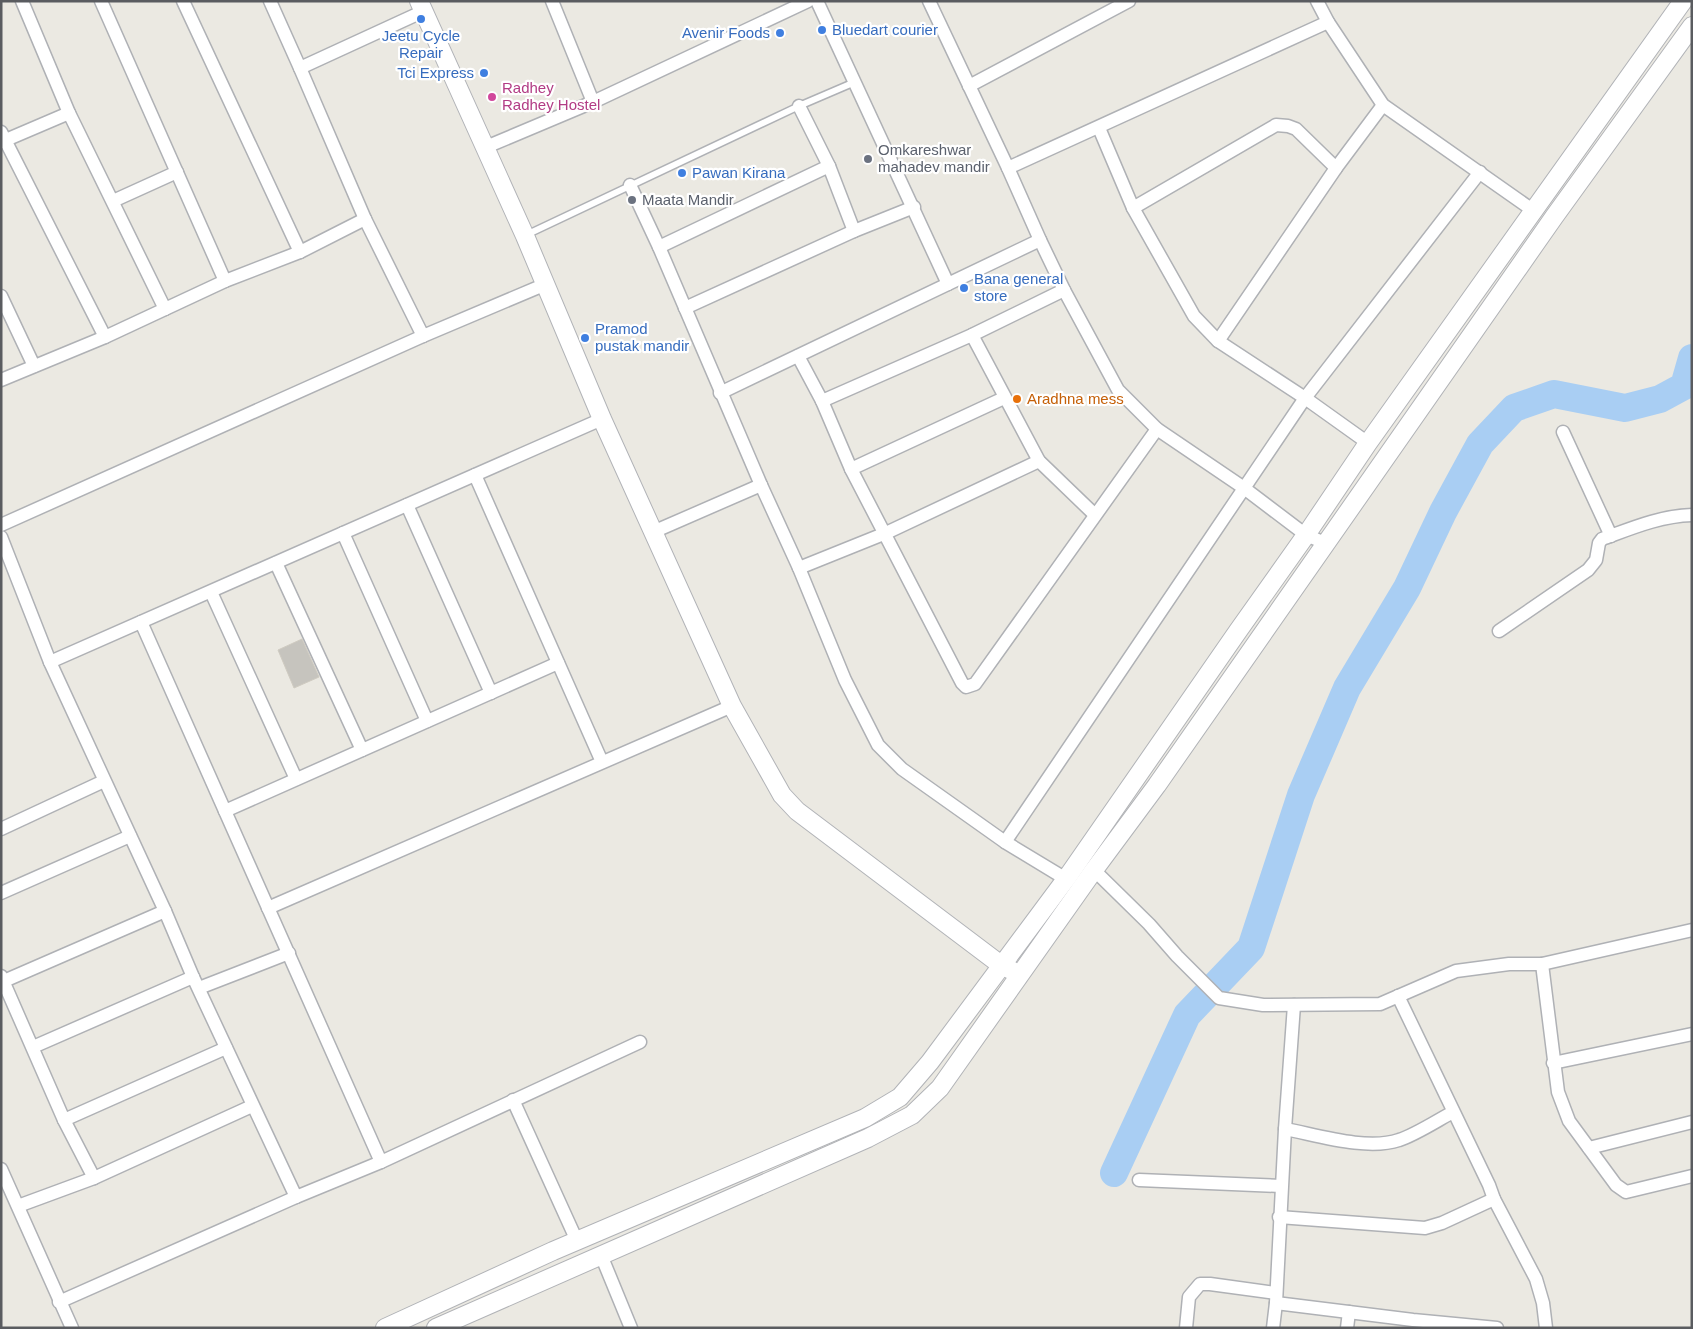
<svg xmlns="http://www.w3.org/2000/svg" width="1693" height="1329" viewBox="0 0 1693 1329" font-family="Arial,sans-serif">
<rect width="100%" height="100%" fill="#ebe9e2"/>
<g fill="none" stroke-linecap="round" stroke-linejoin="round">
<polyline stroke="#a9cef3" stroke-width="28" points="1114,1173 1187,1015 1251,948 1301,795 1347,688 1407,588 1443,512 1480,444 1514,408 1554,394 1625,408 1660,399 1684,386 1692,358"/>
</g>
<polygon fill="#c6c4be" stroke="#cfcbc1" points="302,639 319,677 294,688 278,650"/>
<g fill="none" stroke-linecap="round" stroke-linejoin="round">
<g stroke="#afb1b5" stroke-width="9">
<polyline id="lane" points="526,235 799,106 855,82"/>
</g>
<g stroke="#afb1b5" stroke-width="15">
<g id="street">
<polyline points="22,1 69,113 165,309"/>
<polyline points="101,1 225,281"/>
<polyline points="183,1 300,252"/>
<polyline points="270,1 300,68 365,219 423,336"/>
<polyline points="552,1 593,102"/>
<polyline points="817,1 948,284"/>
<polyline points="929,1 1008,168 1040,240 1064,290 1118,390 1157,429 1244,488 1306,535 1325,543"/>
<polyline points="1317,1 1328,22 1383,105 1534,211"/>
<polyline points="300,68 424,11"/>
<polyline points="969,86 1129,1"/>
<polyline points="799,106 829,166 854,231"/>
<polyline points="1099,128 1133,208 1194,316 1218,341 1305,398 1368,443"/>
<polyline points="1,132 105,337"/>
<polyline points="1,142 69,113"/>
<polyline points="486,147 593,102 808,1"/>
<polyline points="1008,168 1328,22"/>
<polyline points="630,185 659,247 761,485 799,568 845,680 878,745 902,769 1005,842 1066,879"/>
<polyline points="113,201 177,172"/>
<polyline points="1133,208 1276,125 1288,126 1296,129 1336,168"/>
<polyline points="659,247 829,166"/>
<polyline points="1,296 34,366"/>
<polyline points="685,308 854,231 914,207"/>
<polyline points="972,335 1039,461 1095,515"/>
<polyline points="1218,341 1336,168 1383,105"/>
<polyline points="798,356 822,401 851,469 962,683 966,687 975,684 1157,429"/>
<polyline points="1,380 105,337 225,281 300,252 365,219"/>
<polyline points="720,393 1040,240"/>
<polyline points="822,401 972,335 1064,290"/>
<polyline points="1563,432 1611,536"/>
<polyline points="851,469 1004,398"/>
<polyline points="475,475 602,762"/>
<polyline points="407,505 491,693"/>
<polyline points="1,525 423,336 546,284"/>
<polyline points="653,532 761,485"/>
<polyline points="343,533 427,721"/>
<polyline points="1,537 50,662 165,911 193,977 296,1197"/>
<polyline points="276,563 362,750"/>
<polyline points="799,568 886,533 1039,461"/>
<polyline points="211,592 296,779"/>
<polyline points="141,622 381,1162"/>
<path d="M1499 631 1588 570 1596 560 1599 543 1602 539C1632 528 1660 516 1692 515"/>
<polyline points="50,662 602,419"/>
<polyline points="225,811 558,663"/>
<polyline points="1,829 104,781"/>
<polyline points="1005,842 1305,398 1480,172"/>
<polyline points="1094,870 1149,924 1177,956 1219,998 1263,1005 1380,1004 1456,971 1509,964 1542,964 1692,930"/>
<polyline points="1,893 130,836"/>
<polyline points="268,908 732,706"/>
<polyline points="1542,964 1558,1092 1569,1121 1616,1185 1626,1192 1692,1176"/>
<polyline points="1,976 64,1120 94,1178"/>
<polyline points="4,981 165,911"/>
<polyline points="199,988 289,953"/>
<polyline points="1398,996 1489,1185 1494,1199 1536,1279 1543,1303 1546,1328"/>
<polyline points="33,1047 193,977"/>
<polyline points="1553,1063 1692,1034"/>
<polyline points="513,1100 577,1241"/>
<polyline points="64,1120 226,1048"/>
<path d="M1285 1129C1317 1135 1367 1151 1399 1140 1415 1135 1438 1120 1453 1112"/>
<polyline points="1589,1148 1692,1122"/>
<polyline points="1,1169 72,1328"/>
<polyline points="1139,1180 1281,1186"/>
<polyline points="18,1206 94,1178 252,1106"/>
<polyline points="1279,1217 1425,1228 1442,1223 1494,1199"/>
<polyline points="601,1255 631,1328"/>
<polyline points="59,1302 296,1197 381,1162 640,1042"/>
<polyline points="1276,1303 1413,1320 1497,1328"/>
<polyline points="1186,1328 1189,1297 1200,1284 1210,1284 1276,1293"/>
<polyline points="1273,1328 1276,1303 1285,1129 1294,1005"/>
<polyline points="1347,1328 1349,1312"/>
</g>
</g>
<g stroke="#b1b3b7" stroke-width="20">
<g id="secondary">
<polyline points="419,1 525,236 602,419 732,706 782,795 797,811 1001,965 1011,970"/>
<polyline points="385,1328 553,1251 865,1118 900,1097 930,1062 1066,879 1238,631 1306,535 1368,443 1683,1"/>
<polyline points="436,1328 868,1138 912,1115 940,1088 1094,870 1157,785 1554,217 1692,26"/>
</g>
</g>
<use href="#lane" stroke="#fff" stroke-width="6"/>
<use href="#street" stroke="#fff" stroke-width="12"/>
<use href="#secondary" stroke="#fff" stroke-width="18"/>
</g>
<g fill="#3f7fe0" stroke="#fff" stroke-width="2">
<circle cx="421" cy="19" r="5"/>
<circle cx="822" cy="30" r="5"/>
<circle cx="780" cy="33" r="5"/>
<circle cx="484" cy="73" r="5"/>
<circle cx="682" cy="173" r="5"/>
<circle cx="964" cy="288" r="5"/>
<circle cx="585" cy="338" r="5"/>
</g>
<circle fill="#d1479c" stroke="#fff" stroke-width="2" cx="492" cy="97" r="5"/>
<g fill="#6b7280" stroke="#fff" stroke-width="2">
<circle cx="868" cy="159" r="5"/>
<circle cx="632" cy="200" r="5"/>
</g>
<circle fill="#e8710a" stroke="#fff" stroke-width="2" cx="1017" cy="399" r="5"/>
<g text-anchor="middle" stroke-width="4.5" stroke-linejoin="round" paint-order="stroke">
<g font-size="15" fill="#366cbe" stroke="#fff" text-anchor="start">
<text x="832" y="35">Bluedart courier</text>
<text x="770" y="38" text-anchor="end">Avenir Foods</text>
<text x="421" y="41" text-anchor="middle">Jeetu Cycle<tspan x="421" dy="17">Repair</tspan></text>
<text x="474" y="78" text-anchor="end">Tci Express</text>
<text x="692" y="178">Pawan Kirana</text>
<text x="974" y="284">Bana general<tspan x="974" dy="17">store</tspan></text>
<text x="595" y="334">Pramod<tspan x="595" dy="17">pustak mandir</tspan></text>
</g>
<g font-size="15" fill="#b23c85" stroke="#fff" text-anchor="start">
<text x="502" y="93">Radhey<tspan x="502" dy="17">Radhey Hostel</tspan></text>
</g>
<g font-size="15" fill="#5b616d" stroke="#fff" text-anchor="start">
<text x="878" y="155">Omkareshwar<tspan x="878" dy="17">mahadev mandir</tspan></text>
<text x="642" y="205">Maata Mandir</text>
</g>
<g font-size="15" fill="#c56008" stroke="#fff" text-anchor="start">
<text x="1027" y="404">Aradhna mess</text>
</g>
</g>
<rect width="1693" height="1329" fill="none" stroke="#5a5c60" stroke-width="5"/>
</svg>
